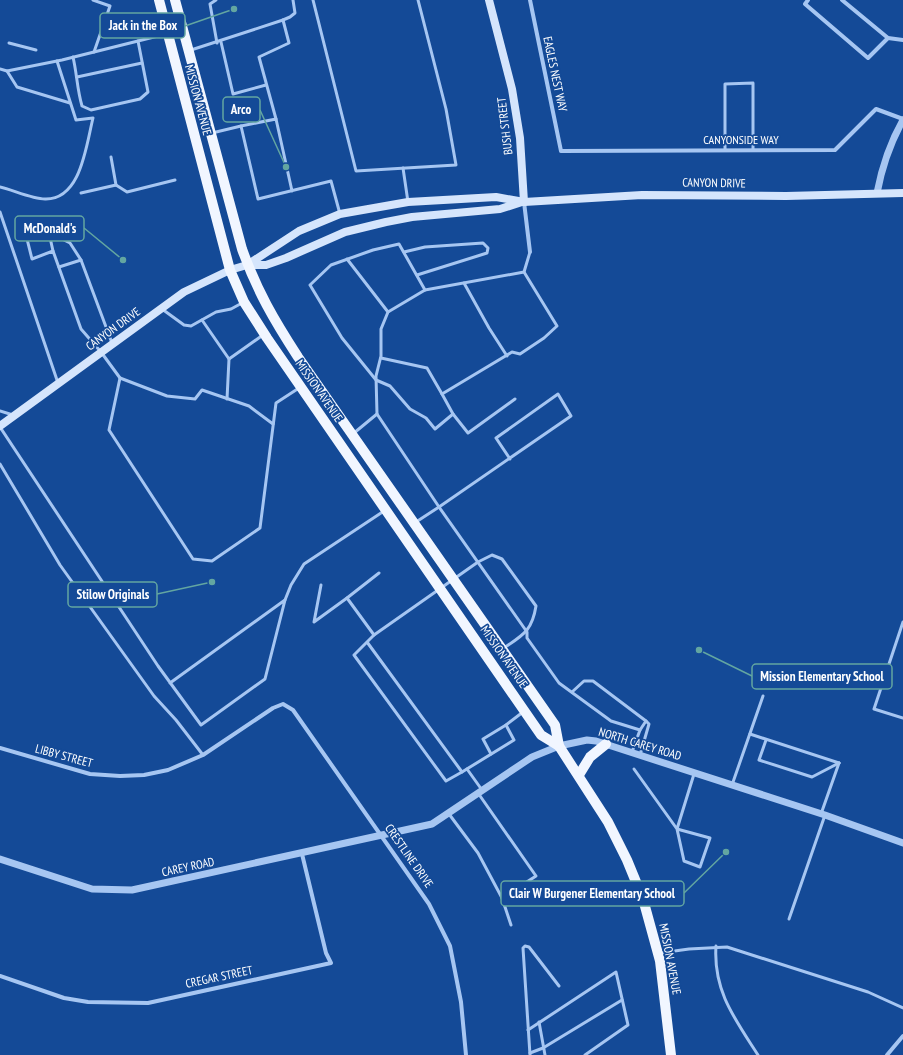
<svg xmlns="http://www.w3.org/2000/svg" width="903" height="1055" viewBox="0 0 903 1055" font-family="'PT Sans Narrow',sans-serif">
<rect width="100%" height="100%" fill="#144a97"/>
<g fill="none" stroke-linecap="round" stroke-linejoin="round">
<g stroke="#a6c6f2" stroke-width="3">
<polyline points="93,0 110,6 94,52"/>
<polyline points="216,0 210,4 217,43"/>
<polyline points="313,0 356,171 456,165 446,109 418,0"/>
<polyline points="283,20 290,17 295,13 293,0"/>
<polyline points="221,42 233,94 266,85"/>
<polyline points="9,43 36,50"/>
<polyline points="191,50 283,20 289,43 259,57 276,119"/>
<path d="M73 57C77 74 77 89 82 106L91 110 140 99 148 92 138 41"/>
<polyline points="0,69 7,71 62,60 166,34"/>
<polyline points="7,71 17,87 70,103"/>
<polyline points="77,77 142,63"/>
<polyline points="212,133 241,126"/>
<polyline points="725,150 725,84 753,83 753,150"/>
<polyline points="111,157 116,185"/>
<polyline points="403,168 408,202"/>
<path d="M0 187C13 190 32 199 45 199 81 200 86 146 93 118L76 120 57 61"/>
<polyline points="292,191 276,119 241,126 258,199 331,181 340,214"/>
<polyline points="81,193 116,185 127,192 175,180"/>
<polyline points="0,212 58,383"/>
<polyline points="49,233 53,251"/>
<polyline points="404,252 425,247 483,243 488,248 487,253 417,275"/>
<polyline points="347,259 388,312"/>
<polyline points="81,260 70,243 22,219 32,259 53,251 81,329 101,352 120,378 109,430 193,559 212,561 260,528 276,403 299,388"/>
<polyline points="59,267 81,260 112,343"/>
<polyline points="464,283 489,328 507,356"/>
<polyline points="425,290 399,244 373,250 331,265 310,285 342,338 376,380 390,386 410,409 426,418 435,429 453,414 442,394 512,352 520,354 544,338 557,326 524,272"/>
<polyline points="162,309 184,325 191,326 216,312 231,309 242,303"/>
<polyline points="202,320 229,359 263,335"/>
<polyline points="381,358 427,368 442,394"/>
<polyline points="120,378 167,396 195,399 202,390 249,406 273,424"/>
<polyline points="227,399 229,359"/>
<polyline points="0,411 13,415"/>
<polyline points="377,414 376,376 381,356 381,329 388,312 425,290 524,272 530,252"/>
<polyline points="453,414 468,433 515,399"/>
<polyline points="0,427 158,666 201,725 265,679 285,600 170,683"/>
<polyline points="354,433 377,414 439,507 416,522"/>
<polyline points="510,459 496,438 558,394 571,416 439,507 527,632 527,638 559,683 611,721 640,730 632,752"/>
<polyline points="0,464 60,565 154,696 176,720 203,755"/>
<path d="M379 573 347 598 374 635 478 562 492 555 502 559 536 606C532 631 523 635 504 648"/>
<polyline points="321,585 314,622 347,598"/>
<polyline points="285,600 291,585 304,564 384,511"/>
<polyline points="903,622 874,709 903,718"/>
<polyline points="367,642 462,772 446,781 354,655 374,635"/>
<polyline points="572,692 584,681 593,681 646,721 649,724 640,755"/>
<polyline points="640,730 646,721"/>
<polyline points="750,734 839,763"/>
<polyline points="766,740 759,760 812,777 839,763"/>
<polyline points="491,754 483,739 506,725 523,712"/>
<polyline points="467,769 482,790"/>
<polyline points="634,769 677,829 684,861 700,867 710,838 677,829 694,774"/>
<polyline points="462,772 514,740 506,725"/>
<polyline points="732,785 763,696"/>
<polyline points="478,793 536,876 502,898 511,925"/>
<polyline points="449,814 478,853 502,898"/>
<polyline points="821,814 839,763"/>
<polyline points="789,919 825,815"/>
<path d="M716 946C713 991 735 1019 758 1055"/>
<polyline points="660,953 689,949 727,947 868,992 903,1008"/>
<polyline points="539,1022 545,1055"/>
<polyline points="528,1030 616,972 628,1025 585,1055"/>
<polyline points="530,1053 543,1048 622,1000"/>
<polyline points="530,1055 523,948 525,946 529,947 559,986"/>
</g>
<g stroke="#a6c6f2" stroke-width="4">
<polyline points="530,0 561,151 835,150 876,109 903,119"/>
<polyline points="808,0 805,4 868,58 888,38"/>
<polyline points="842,0 888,38 903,40"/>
<polyline points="524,202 530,252"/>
<polyline points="0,748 90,774 120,776 144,775 168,770 203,755 273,708 283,704 293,710 429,904 450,946 461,1002 466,1055"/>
<polyline points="0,976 64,998 88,1002 148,1003 331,963 326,953 302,854"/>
<polyline points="887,1055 903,1036"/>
</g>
<g stroke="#a6c6f2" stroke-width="7">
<path d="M877 193C882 167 890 143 903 120"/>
<polyline points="0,859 92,889 132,890 432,824 532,757 559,746 587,740 596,741 825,815 903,843"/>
</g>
<g stroke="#d5e5fc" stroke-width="8">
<polyline points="489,0 512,89 520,138 524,202"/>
<polyline points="247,265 299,231 340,214 408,202 496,197 524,202 642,195 786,196 903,193"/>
<polyline points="0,426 184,292 230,270 247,265 266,265 286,258 345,232 386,222 412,217 500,209 522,202"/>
</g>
<g stroke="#f1f6ff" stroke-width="10">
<polyline points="159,0 230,270 244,302 267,338 541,735 559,746"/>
<path d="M175 0 242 249C257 291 274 320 298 357L555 725 559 746 608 822 627 860 643 899 660 961 671 1055"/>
<polyline points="579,775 590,757 606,744"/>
</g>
</g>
<g text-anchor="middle" stroke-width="3.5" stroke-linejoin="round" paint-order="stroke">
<g font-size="12" fill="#fff" stroke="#144a97">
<text transform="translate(555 74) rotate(78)" y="4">EAGLES NEST WAY</text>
<text transform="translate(198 100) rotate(75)" y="4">MISSION AVENUE</text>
<text transform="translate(505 126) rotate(-97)" y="4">BUSH STREET</text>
<text x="741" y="144">CANYONSIDE WAY</text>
<text transform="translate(714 183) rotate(1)" y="4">CANYON DRIVE</text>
<text transform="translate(113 329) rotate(-36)" y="4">CANYON DRIVE</text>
<text transform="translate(319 391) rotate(55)" y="4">MISSION AVENUE</text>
<text transform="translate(504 657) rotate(55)" y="4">MISSION AVENUE</text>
<text transform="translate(640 744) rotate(17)" y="4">NORTH CAREY ROAD</text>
<text transform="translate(64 756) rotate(15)" y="4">LIBBY STREET</text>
<text transform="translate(409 856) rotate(55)" y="4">CRESTLINE DRIVE</text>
<text transform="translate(188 867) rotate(-12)" y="4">CAREY ROAD</text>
<text transform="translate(670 959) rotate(79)" y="4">MISSION AVENUE</text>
<text transform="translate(219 977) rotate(-12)" y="4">CREGAR STREET</text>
</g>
</g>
<path fill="none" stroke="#63a6a1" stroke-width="1.5" d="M234 9L185 26M286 167L260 110M123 260L84 228M212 582L157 594M699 650L752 676M726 852L684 893"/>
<g fill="#63a6a1" stroke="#144a97" stroke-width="1.5">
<circle cx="234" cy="9" r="4"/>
<circle cx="286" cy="167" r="4"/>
<circle cx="123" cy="260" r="4"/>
<circle cx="212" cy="582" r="4"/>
<circle cx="699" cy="650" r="4"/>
<circle cx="726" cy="852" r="4"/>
</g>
<g fill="#144a97" stroke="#63a6a1" stroke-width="1.5">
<rect x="100" y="13" width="85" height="25" rx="4"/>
<rect x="223" y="97" width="37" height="25" rx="4"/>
<rect x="15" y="216" width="69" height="25" rx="4"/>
<rect x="68" y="582" width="89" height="25" rx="4"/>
<rect x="752" y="664" width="140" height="25" rx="4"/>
<rect x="501" y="881" width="183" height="25" rx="4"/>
</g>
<g font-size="13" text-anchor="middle" font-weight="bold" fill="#fff">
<text x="143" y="30">Jack in the Box</text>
<text x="241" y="114">Arco</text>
<text x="50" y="233">McDonald's</text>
<text x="113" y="599">Stilow Originals</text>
<text x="822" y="681">Mission Elementary School</text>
<text x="592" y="898">Clair W Burgener Elementary School</text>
</g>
</svg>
